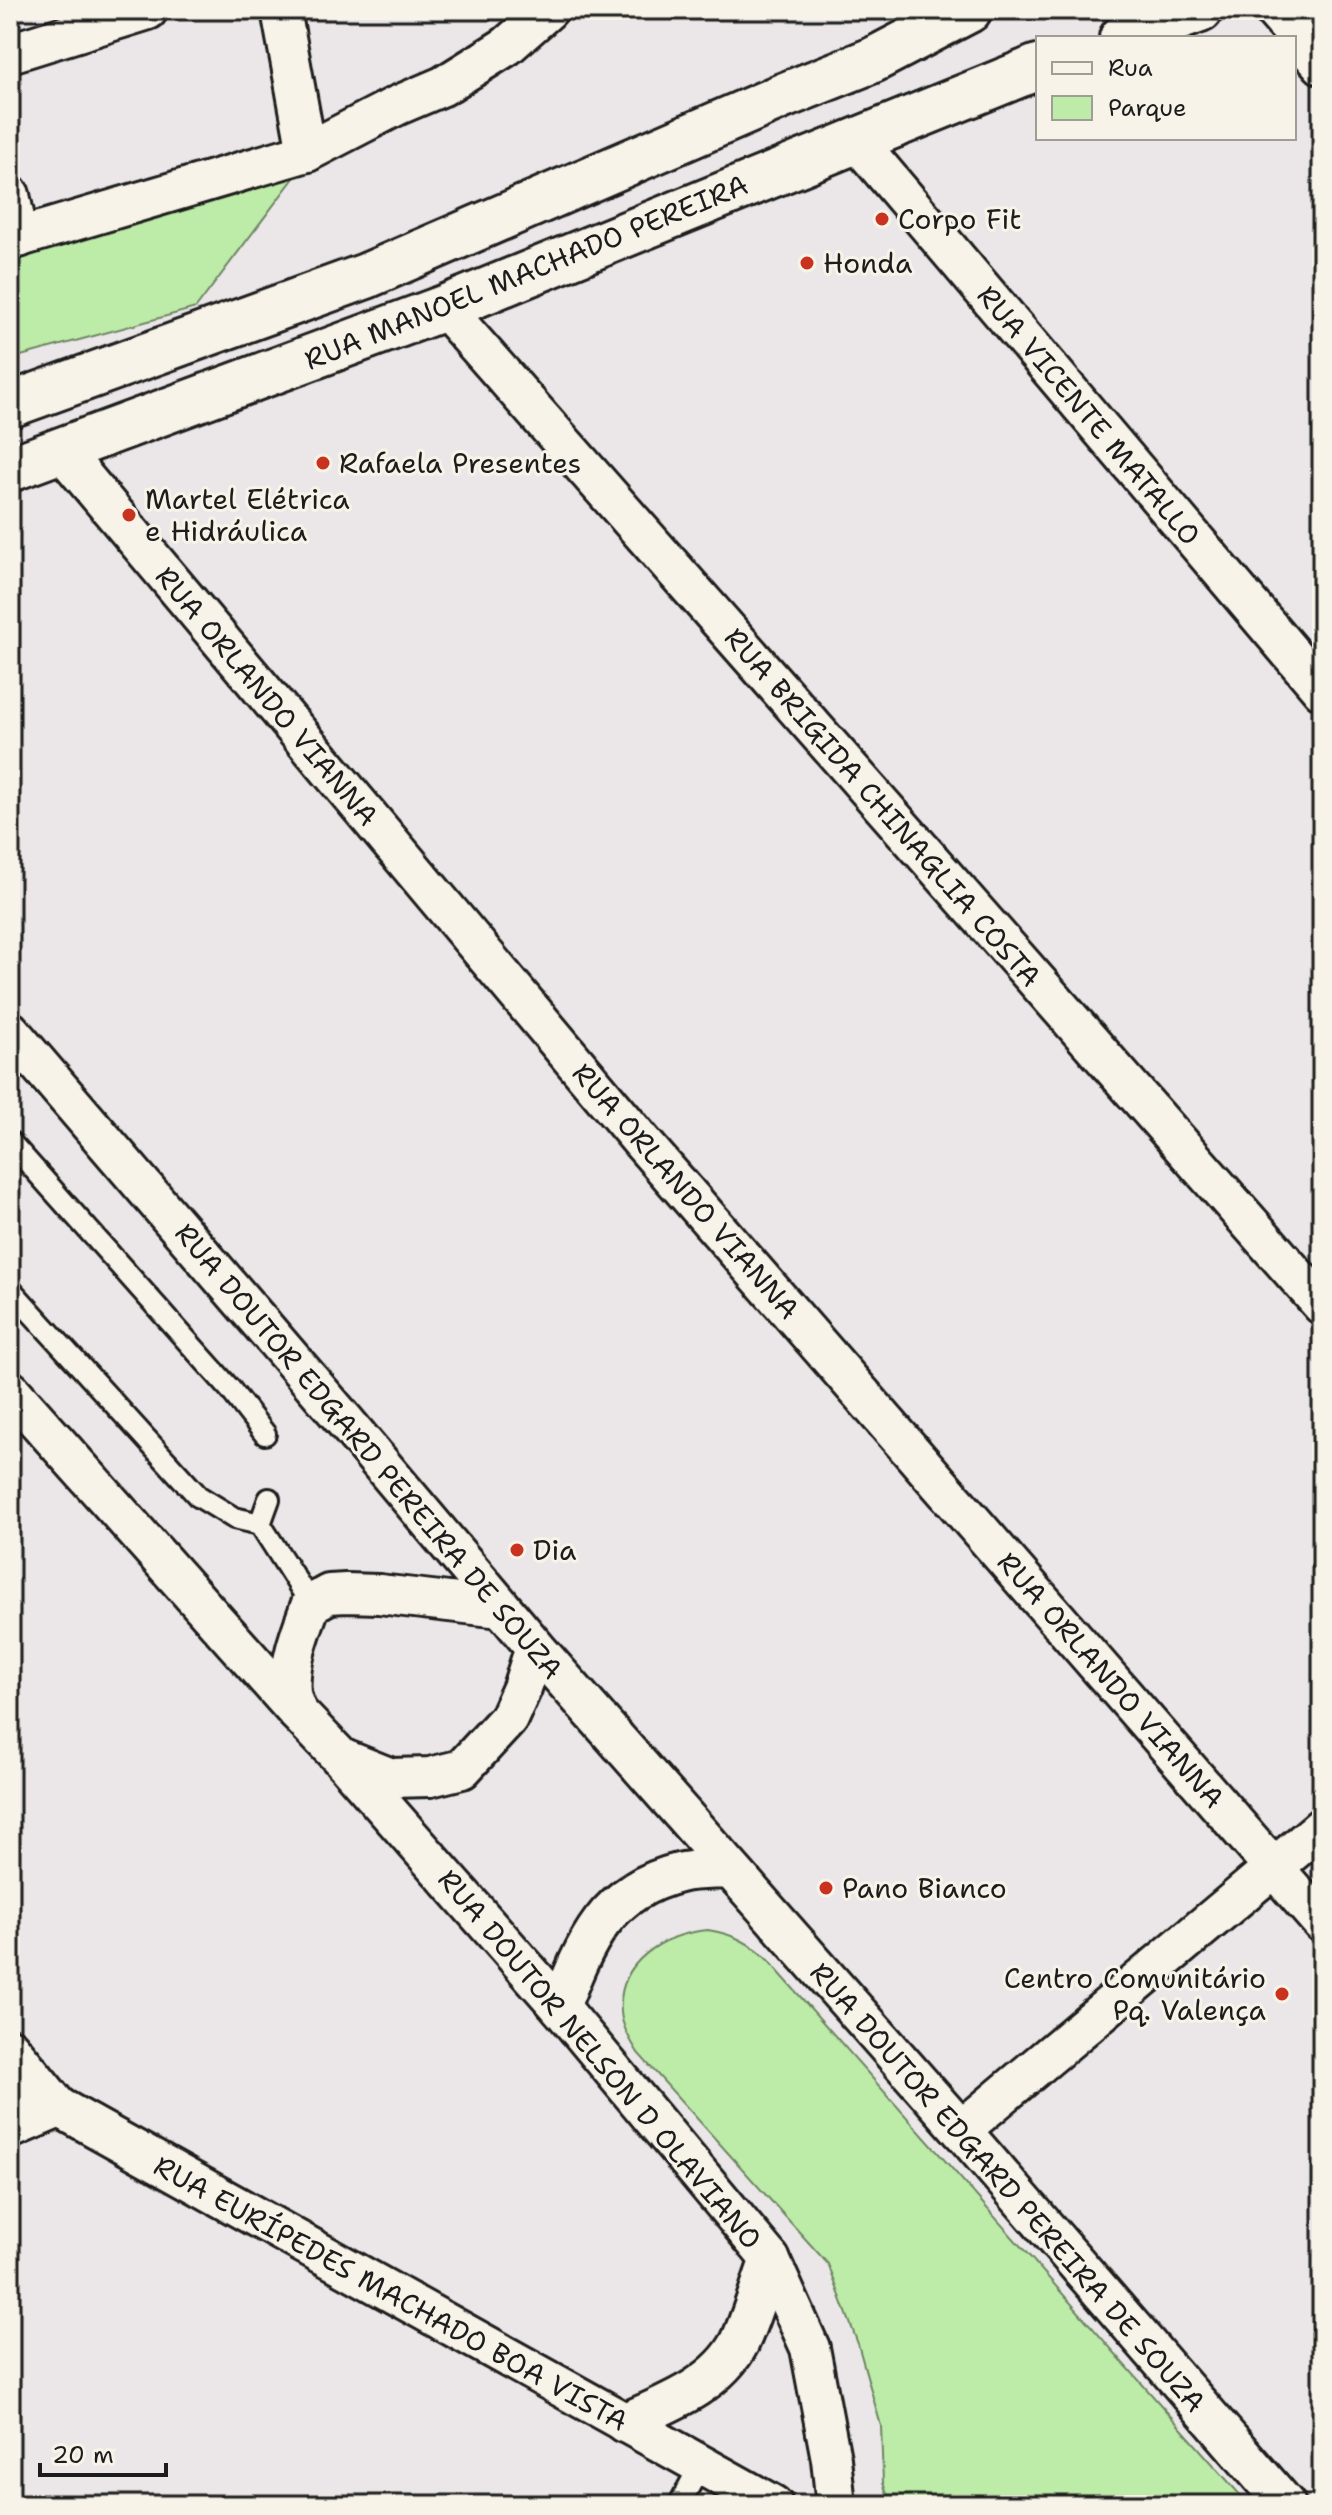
<svg xmlns="http://www.w3.org/2000/svg" width="1332" height="2515" viewBox="0 0 1332 2515" font-family="'Shantell Sans',sans-serif">
<rect width="100%" height="100%" fill="#ebe7e8"/>
<filter id="ink" filterUnits="userSpaceOnUse"><feTurbulence type="fractalNoise" baseFrequency=".0125" numOctaves="2"/><feDisplacementMap in="SourceGraphic" scale="16" xChannelSelector="R" yChannelSelector="G"/><feConvolveMatrix kernelMatrix="1 2 1 2 8 2 1 2 1" color-interpolation-filters="sRGB"/></filter>
<g filter="url(#ink)">
<g fill="#bdeba8" stroke="#6c8462" stroke-width="2">
<polygon points="297,174 196,308 10,359 10,255"/>
<path d="M708 1930C733 1934 749 1942 768 1960L1249 2505H891L883 2483 881 2426 858 2344 828 2264 638 2053C631 2041 622 2027 621 2012 617 1961 664 1934 708 1930Z"/>
</g>
<g fill="none" stroke-linecap="round" stroke-linejoin="round">
<g stroke="#1c1c1c" stroke-width="26">
<g id="service">
<polyline points="10,1142 230,1389 265,1434"/>
<polyline points="10,1289 198,1496 234,1518 260,1524 311,1604"/>
<polyline points="260,1524 269,1499"/>
<polyline points="679,2505 700,2466"/>
</g>
</g>
<g stroke="#1c1c1c" stroke-width="44">
<g id="minor">
<polyline points="281,10 307,152"/>
<polyline points="1274,10 1322,65"/>
<polyline points="10,53 148,10"/>
<polyline points="856,140 1322,690"/>
<polyline points="10,195 19,238"/>
<polyline points="10,240 307,152 396,106 443,86 507,46 548,10"/>
<polyline points="444,308 1322,1305"/>
<polyline points="61,450 641,1141 1322,1923"/>
<polyline points="10,1031 343,1419 535,1647 961,2130 1286,2505"/>
<path d="M10 1390 297 1712 341 1758 560 2007 770 2259C760 2286 752 2316 740 2342 718 2385 666 2404 624 2423"/>
<path d="M297 1712C295 1706 292 1699 291 1693 288 1664 301 1631 311 1604L329 1594 346 1593 379 1594 501 1608"/>
<polyline points="346,1760 391,1778 430,1777 462,1769 508,1719 522,1688 535,1647"/>
<path d="M560 2007C585 1943 605 1891 679 1873 694 1869 713 1870 729 1869"/>
<polyline points="10,2048 59,2108 10,2129"/>
<polyline points="10,2080 773,2505"/>
<polyline points="961,2130 1322,1827"/>
<polyline points="770,2259 810,2348 831,2459 836,2505"/>
</g>
</g>
<g stroke="#1c1c1c" stroke-width="50">
<g id="primary">
<polyline points="1122,38 1200,10"/>
<polyline points="10,405 366,276 785,95 873,60 969,10"/>
<polyline points="10,469 444,308 1038,67"/>
</g>
</g>
<use href="#service" stroke="#f7f3e8" stroke-width="20"/>
<use href="#minor" stroke="#f7f3e8" stroke-width="38"/>
<use href="#primary" stroke="#f7f3e8" stroke-width="44"/>
</g>
</g>
<g fill="#c8321e" stroke="#f7f3e8" stroke-width="3">
<circle cx="882" cy="219" r="8"/>
<circle cx="807" cy="263" r="8"/>
<circle cx="323" cy="463" r="8"/>
<circle cx="129" cy="515" r="8"/>
<circle cx="517" cy="1550" r="8"/>
<circle cx="826" cy="1888" r="8"/>
<circle cx="1282" cy="1994" r="8"/>
</g>
<g text-anchor="middle" stroke-width="6" stroke-linejoin="round" paint-order="stroke">
<g font-size="28" fill="#1c1c1c" stroke="#f7f3e8" text-anchor="start">
<text x="898" y="229">Corpo Fit</text>
<text x="823" y="273">Honda</text>
<text x="339" y="473">Rafaela Presentes</text>
<text x="145" y="509">Martel Elétrica<tspan x="145" dy="32">e Hidráulica</tspan></text>
<text x="533" y="1560">Dia</text>
<text x="842" y="1898">Pano Bianco</text>
<text x="1266" y="1988" text-anchor="end">Centro Comunitário<tspan x="1266" dy="32">Pq. Valença</tspan></text>
</g>
<g font-size="28" fill="#1c1c1c" stroke="#f7f3e8">
<text transform="translate(526 272) rotate(-22)" y="10">RUA MANOEL MACHADO PEREIRA</text>
<text transform="translate(1089 415) rotate(50)" y="10">RUA VICENTE MATALLO</text>
<text transform="translate(267 696) rotate(50)" y="10">RUA ORLANDO VIANNA</text>
<text transform="translate(883 807) rotate(49)" y="10">RUA BRIGIDA CHINAGLIA COSTA</text>
<text transform="translate(686 1191) rotate(49)" y="10">RUA ORLANDO VIANNA</text>
<text transform="translate(369 1451) rotate(50)" y="10">RUA DOUTOR EDGARD PEREIRA DE SOUZA</text>
<text transform="translate(1111 1680) rotate(49)" y="10">RUA ORLANDO VIANNA</text>
<text transform="translate(600 2059) rotate(50)" y="10">RUA DOUTOR NELSON D OLAVIANO</text>
<text transform="translate(1008 2187) rotate(49)" y="10">RUA DOUTOR EDGARD PEREIRA DE SOUZA</text>
<text transform="translate(391 2293) rotate(29)" y="10">RUA EURÍPEDES MACHADO BOA VISTA</text>
</g>
</g>
<rect width="1332" height="2515" fill="none" stroke="#f7f3e8" stroke-width="40"/>
<rect x="20" y="20" width="1292" height="2475" fill="none" stroke="#1c1c1c" stroke-width="3" filter="url(#ink)"/>
<rect x="1036" y="36" width="260" height="104" fill="#f7f3e8" stroke="#9f9d96" stroke-width="2"/>
<rect x="1052" y="62" width="40" height="12" fill="#f7f3e8" stroke="#9f9d96" stroke-width="2"/>
<text x="1108" y="76" font-size="24" fill="#1c1c1c">Rua</text>
<rect x="1052" y="96" width="40" height="24" fill="#bdeba8" stroke="#9f9d96" stroke-width="2"/>
<text x="1108" y="116" font-size="24" fill="#1c1c1c">Parque</text>
<path d="M40 2463v12h126v-12" fill="none" stroke="#1c1c1c" stroke-width="4"/>
<text x="52" y="2463" font-size="24" fill="#1c1c1c" stroke="#f7f3e8" stroke-width="6" paint-order="stroke">20 m</text>
</svg>
